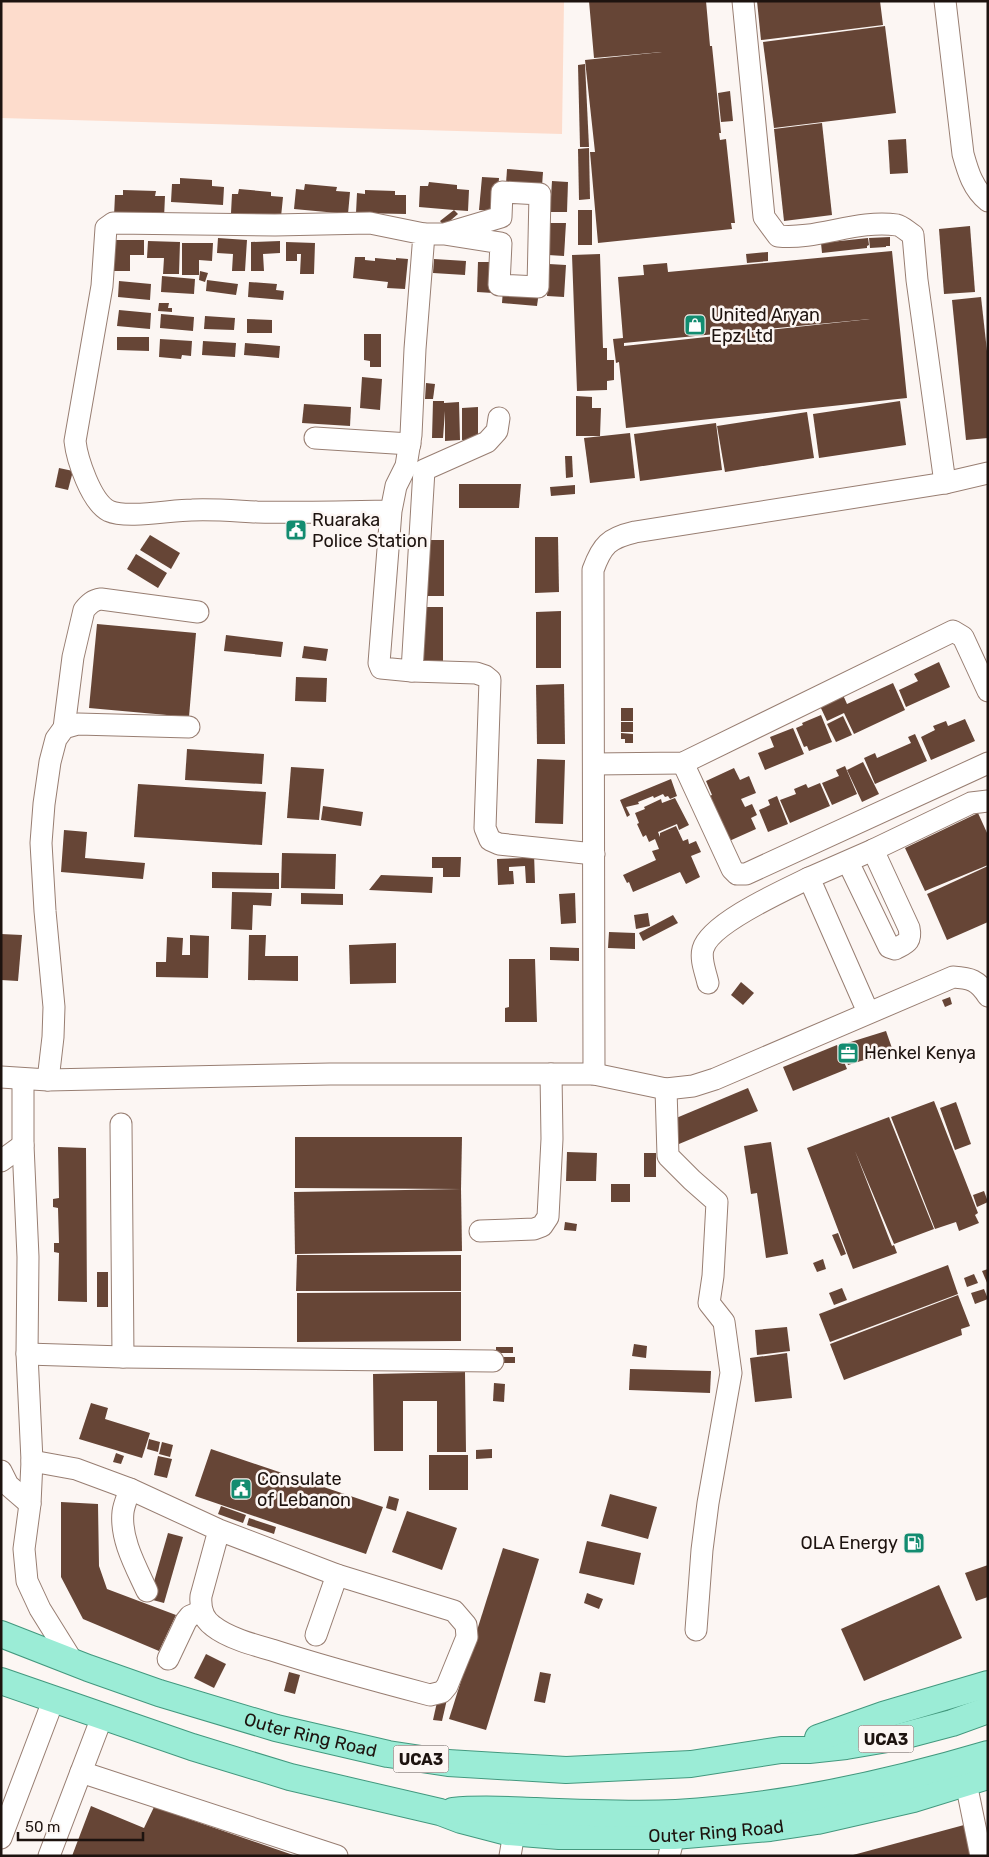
<svg xmlns="http://www.w3.org/2000/svg" width="989" height="1857" viewBox="0 0 989 1857" font-family="Rubik,sans-serif">
<rect width="100%" height="100%" fill="#fcf6f3"/>
<polygon fill="#fddccc" points="1,1 564,1 562,134 1,118"/>
<g fill="#664536" fill-rule="evenodd">
<polygon points="589,1 706,1 710,46 712,46 721,133 719,133 720,140 726,139 735,223 731,223 732,229 598,243 590,152 595,152 585,60 662,52 594,58"/>
<polygon points="757,1 880,1 883,25 761,40"/>
<polygon points="885,26 896,113 774,128 763,42"/>
<polygon points="585,64 589,147 580,147 578,65"/>
<polygon points="730,91 733,121 721,122 718,93"/>
<polygon points="822,123 832,215 784,221 774,129"/>
<polygon points="906,139 908,173 890,174 888,140"/>
<polygon points="589,148 590,199 579,200 578,149"/>
<polygon points="507,169 543,172 542,186 506,184"/>
<polygon points="482,177 499,178 496,211 479,210"/>
<polygon points="180,178 212,180 212,186 224,187 223,205 171,202 172,184 180,184"/>
<polygon points="552,181 568,182 567,212 550,212"/>
<polygon points="429,182 457,185 457,189 469,190 468,211 454,210 458,214 444,226 440,221 454,210 419,207 420,186 428,186"/>
<polygon points="305,184 337,187 336,191 350,192 348,214 294,209 296,189 304,190"/>
<polygon points="239,189 271,192 271,196 283,197 281,217 231,213 232,194 238,194"/>
<polygon points="123,190 156,191 155,196 165,196 164,218 114,216 115,195 123,195"/>
<polygon points="365,190 395,191 395,195 406,195 406,214 356,213 357,193 365,194"/>
<rect x="578" y="210" width="14" height="35"/>
<polygon points="550,223 566,223 564,256 548,255"/>
<polygon points="970,226 975,292 944,294 939,229"/>
<polygon points="890,237 890,246 886,246 886,247 870,248 869,238"/>
<polygon points="218,238 247,240 245,271 232,271 233,254 217,253"/>
<polygon points="868,238 869,245 867,246 867,248 822,253 821,243"/>
<polygon points="114,240 144,240 144,255 130,255 130,271 114,271"/>
<polygon points="148,241 180,242 179,274 163,274 164,258 147,258"/>
<polygon points="280,241 280,253 263,254 264,271 251,271 251,242"/>
<polygon points="286,242 315,243 314,274 300,274 301,254 297,254 297,261 286,261"/>
<polygon points="182,243 213,243 212,261 199,260 199,275 182,275"/>
<path d="M892 251 907 398 626 428 619 362 616 363 613 339 623 338 618 277 644 275 643 265 667 263 668 272ZM870 319 624 346V343Z"/>
<polygon points="768,252 768,261 747,263 746,254"/>
<polygon points="600,254 603,348 607,348 607,360 614,360 614,380 607,381 607,390 577,391 572,255"/>
<polygon points="355,257 365,257 365,260 375,261 375,258 396,260 396,258 408,259 405,289 387,288 388,282 353,278"/>
<polygon points="434,259 466,261 465,275 433,273"/>
<polygon points="478,262 494,262 493,293 477,292"/>
<polygon points="549,264 566,265 564,297 547,296"/>
<polygon points="200,271 208,273 205,282 199,280"/>
<polygon points="162,276 195,279 194,294 161,292"/>
<polygon points="207,280 238,284 236,295 206,291"/>
<polygon points="119,281 151,284 150,300 118,297"/>
<polygon points="249,282 277,284 276,290 284,291 283,300 248,297"/>
<polygon points="503,289 539,291 537,306 502,303"/>
<polygon points="981,297 988,360 988,438 966,440 952,300"/>
<polygon points="159,303 169,303 168,308 172,308 172,312 158,311"/>
<polygon points="119,310 151,313 150,329 117,326"/>
<polygon points="161,314 194,317 193,331 160,328"/>
<polygon points="205,316 235,318 234,330 204,329"/>
<polygon points="247,319 272,320 272,333 247,333"/>
<polygon points="364,334 381,334 381,367 370,367 370,361 364,360"/>
<polygon points="117,337 149,337 149,351 117,350"/>
<polygon points="160,339 192,341 191,356 182,355 181,359 159,357"/>
<polygon points="203,341 236,343 235,357 202,355"/>
<polygon points="245,343 280,346 279,358 244,355"/>
<polygon points="362,377 382,379 380,410 360,408"/>
<polygon points="426,383 435,384 433,399 425,399"/>
<polygon points="576,396 592,397 592,408 601,408 600,436 576,436"/>
<polygon points="433,401 444,401 444,403 459,402 460,440 445,441 445,411 443,438 432,438"/>
<polygon points="900,401 906,445 819,458 813,414"/>
<polygon points="304,404 351,407 350,426 302,423"/>
<polygon points="478,407 478,440 462,440 462,408"/>
<polygon points="807,412 814,458 725,472 717,426"/>
<polygon points="716,423 722,470 640,481 634,434"/>
<polygon points="630,433 635,478 590,483 584,438"/>
<polygon points="565,456 572,456 573,477 566,478"/>
<polygon points="59,468 73,471 68,490 55,487"/>
<polygon points="459,484 521,484 519,508 459,508"/>
<polygon points="575,485 575,494 551,496 550,487"/>
<polygon points="150,535 180,553 171,569 140,550"/>
<polygon points="535,537 558,537 559,592 535,593"/>
<rect x="422" y="540" width="22" height="56"/>
<polygon points="136,554 167,573 158,588 127,569"/>
<rect x="422" y="607" width="21" height="58"/>
<polygon points="561,611 561,668 536,668 536,612"/>
<polygon points="97,624 196,633 189,717 89,708"/>
<polygon points="226,635 283,642 281,657 224,651"/>
<polygon points="304,646 328,649 326,661 302,658"/>
<polygon points="939,662 950,687 906,707 899,690 918,681 914,674"/>
<polygon points="296,677 327,678 326,702 295,701"/>
<polygon points="893,683 905,710 854,734 844,713 827,721 820,706 843,695 847,704"/>
<polygon points="564,684 565,744 537,744 536,685"/>
<rect x="621" y="708" width="12" height="13"/>
<polygon points="821,715 832,742 809,751 807,746 804,747 796,728 803,725 802,723"/>
<polygon points="843,716 852,735 836,742 827,724"/>
<polygon points="965,719 975,741 931,760 921,737 935,730 933,726 946,721 948,726"/>
<rect x="621" y="722" width="12" height="10"/>
<polygon points="793,728 804,754 765,770 758,753 774,747 770,737"/>
<polygon points="621,733 633,734 633,743 625,743 625,739 621,739"/>
<polygon points="915,734 927,761 875,784 864,758 875,753 877,758 911,743 908,737"/>
<polygon points="187,749 264,754 262,784 185,780"/>
<polygon points="537,759 565,760 563,824 535,823"/>
<polygon points="863,762 879,794 862,802 847,770"/>
<polygon points="845,766 857,794 832,805 822,783 839,776 836,770"/>
<polygon points="291,767 324,769 319,820 287,818"/>
<polygon points="734,768 740,780 749,776 756,793 741,799 745,807 752,804 757,815 751,818 756,829 727,842 706,797 712,795 706,781"/>
<polygon points="671,779 677,796 670,799 668,796 665,797 663,794 654,798 653,796 638,802 639,804 626,807 630,815 627,817 620,800"/>
<polygon points="820,783 830,806 790,823 780,800 796,794 794,789 806,784 808,788"/>
<polygon points="138,784 266,792 262,845 134,837"/>
<polygon points="777,796 788,824 768,832 759,810 770,805 768,800"/>
<polygon points="675,798 689,825 679,830 677,824 658,832 660,837 660,833 676,826 683,841 688,839 689,844 696,841 701,852 691,856 700,877 686,884 680,872 633,892 629,882 627,883 623,875 656,860 652,851 659,849 655,839 649,842 646,835 643,837 637,824 639,823 635,813 645,809 644,807 661,799 662,803"/>
<polygon points="323,806 363,812 361,826 321,820"/>
<polygon points="978,813 988,835 988,865 925,891 905,848"/>
<polygon points="64,830 87,832 85,858 145,863 143,879 61,872"/>
<polygon points="282,853 336,854 335,889 281,888"/>
<polygon points="525,853 534,853 535,883 526,883 525,866 509,867 509,871 513,871 514,884 498,885 497,859 525,858"/>
<polygon points="432,857 461,857 460,877 443,877 443,868 432,868"/>
<polygon points="988,866 988,922 947,940 927,894"/>
<polygon points="212,872 279,873 279,889 212,888"/>
<polygon points="381,875 433,877 432,893 369,890"/>
<polygon points="232,892 272,893 271,906 253,905 252,930 231,929"/>
<polygon points="301,893 343,894 343,905 301,904"/>
<polygon points="575,893 576,923 561,924 559,894"/>
<polygon points="648,913 650,926 636,929 634,915"/>
<polygon points="673,915 678,923 643,941 639,933"/>
<polygon points="609,932 635,933 635,949 608,948"/>
<polygon points="1,934 22,935 18,981 1,980"/>
<polygon points="190,935 209,936 208,978 156,977 156,962 166,962 167,937 183,938 182,955 190,955"/>
<polygon points="249,935 266,935 265,956 298,956 298,981 248,980"/>
<polygon points="396,943 396,983 350,984 349,945"/>
<polygon points="550,947 579,948 579,961 550,960"/>
<polygon points="509,959 535,959 537,1022 505,1022 505,1008 509,1007"/>
<polygon points="741,982 754,993 743,1005 731,995"/>
<polygon points="950,997 952,1004 945,1007 942,1000"/>
<polygon points="886,1031 893,1051 848,1065 841,1045"/>
<polygon points="837,1045 847,1069 793,1091 783,1067"/>
<polygon points="748,1088 758,1111 679,1144 669,1121"/>
<polygon points="934,1101 978,1213 975,1215 979,1223 959,1231 956,1222 935,1229 891,1117"/>
<polygon points="956,1102 971,1144 955,1150 940,1108"/>
<polygon points="889,1117 934,1229 894,1244 855,1151 892,1246 894,1245 897,1253 853,1269 807,1148"/>
<polygon points="295,1137 462,1137 461,1189 295,1188"/>
<polygon points="771,1142 788,1254 766,1258 757,1193 751,1194 744,1146"/>
<polygon points="58,1147 86,1148 87,1302 58,1301 59,1253 54,1252 54,1243 59,1243 58,1208 53,1207 53,1199 59,1198"/>
<polygon points="567,1152 597,1153 596,1181 566,1181"/>
<rect x="644" y="1153" width="12" height="24"/>
<rect x="611" y="1184" width="19" height="18"/>
<polygon points="461,1189 462,1251 295,1254 294,1192"/>
<polygon points="984,1191 988,1202 977,1207 973,1195"/>
<polygon points="565,1222 577,1224 576,1231 564,1230"/>
<polygon points="838,1233 846,1254 841,1256 832,1235"/>
<polygon points="297,1255 461,1255 461,1291 296,1291"/>
<polygon points="823,1259 826,1269 817,1272 813,1263"/>
<polygon points="948,1265 958,1294 830,1342 819,1314"/>
<polygon points="988,1269 988,1285 982,1271"/>
<rect x="97" y="1272" width="11" height="35"/>
<polygon points="974,1274 978,1283 967,1287 964,1278"/>
<polygon points="842,1288 847,1300 834,1305 829,1293"/>
<polygon points="984,1289 988,1299 975,1304 971,1293"/>
<polygon points="461,1292 461,1341 297,1342 297,1293"/>
<polygon points="958,1295 970,1326 961,1329 962,1335 844,1380 830,1344"/>
<polygon points="787,1327 790,1351 757,1355 755,1330"/>
<polygon points="634,1344 647,1346 646,1358 632,1356"/>
<rect x="496" y="1347" width="17" height="6"/>
<polygon points="787,1353 792,1398 755,1402 750,1358"/>
<rect x="495" y="1357" width="20" height="6"/>
<polygon points="630,1369 711,1371 710,1393 629,1390"/>
<polygon points="465,1372 466,1452 437,1452 437,1401 403,1401 403,1451 374,1451 373,1374"/>
<polygon points="494,1383 505,1384 504,1402 493,1401"/>
<polygon points="91,1403 108,1408 105,1419 150,1433 142,1458 79,1439"/>
<polygon points="149,1439 160,1442 158,1452 147,1449"/>
<polygon points="162,1442 173,1445 170,1457 159,1454"/>
<polygon points="211,1449 383,1507 366,1554 195,1496"/>
<polygon points="492,1449 492,1458 476,1459 476,1450"/>
<polygon points="116,1453 124,1456 121,1464 113,1462"/>
<rect x="429" y="1455" width="39" height="35"/>
<polygon points="158,1456 172,1459 167,1478 154,1475"/>
<polygon points="610,1494 657,1507 648,1539 601,1526"/>
<polygon points="389,1496 399,1499 396,1511 386,1508"/>
<polygon points="61,1502 98,1504 99,1566 107,1589 176,1615 159,1651 83,1619 61,1577"/>
<polygon points="221,1506 246,1515 243,1523 218,1514"/>
<polygon points="407,1511 457,1528 442,1570 392,1552"/>
<polygon points="249,1518 276,1527 274,1534 247,1525"/>
<polygon points="168,1533 183,1537 164,1603 149,1599"/>
<polygon points="587,1541 641,1553 634,1585 579,1573"/>
<polygon points="503,1548 539,1559 486,1730 449,1719"/>
<polygon points="988,1565 988,1597 976,1601 965,1573"/>
<polygon points="939,1585 962,1638 864,1681 841,1629"/>
<polygon points="587,1593 603,1599 599,1609 584,1603"/>
<polygon points="206,1654 226,1664 214,1688 194,1678"/>
<polygon points="289,1672 300,1675 295,1694 284,1691"/>
<polygon points="540,1672 551,1674 545,1703 534,1701"/>
<polygon points="439,1693 448,1695 442,1721 433,1720"/>
<polygon points="91,1806 144,1828 154,1807 296,1856 72,1856"/>
<polygon points="964,1825 971,1856 853,1856 853,1855"/>
</g>
<g fill="none" stroke-linecap="round" stroke-linejoin="round">
<g stroke="#987e72" stroke-width="23">
<g id="minor">
<path d="M743 1 764 217 778 236C818 240 857 219 897 225 902 226 908 232 913 235L917 280 945 483"/>
<path d="M945 1 963 154C968 172 973 189 988 201"/>
<polyline points="424,234 444,234 501,217 502,192 540,194 538,287 499,285 501,243 444,234"/>
<polyline points="499,418 497,431 487,442 424,470 412,671 476,673 485,676 490,680 485,828 490,840 499,844 594,854"/>
<polyline points="315,438 410,444"/>
<path d="M391 511C346 512 302 513 257 512 236 511 214 509 192 510 171 510 127 519 109 511 91 502 77 459 75 441L102 286 106 228 113 223 275 225 370 223 424 234 415 349 411 435 406 466 396 486 391 511 379 663 381 668 412 671"/>
<path d="M64 728 73 657 84 610C89 604 93 600 101 599L198 612"/>
<polyline points="683,763 732,869 737,874 746,874 988,763"/>
<polyline points="594,764 683,763 953,631 963,637 988,691"/>
<path d="M848 862 889 947 895 949C906 943 912 942 909 928L873 850"/>
<path d="M708 983C706 973 700 960 703 949 710 923 785 890 809 878"/>
<polyline points="868,1012 809,878 873,850 971,803 988,801"/>
<path d="M594 1074 593 570C602 545 609 538 635 532L945 483 988 473"/>
<path d="M1 1077 48 1080 330 1074H594L666 1089 693 1086 715 1079 953 977C970 978 978 980 988 996"/>
<polyline points="23,1080 23,1145 28,1257 27,1354 32,1461 30,1504 24,1549 27,1581 40,1609 73,1662"/>
<polyline points="48,1080 53,1037 54,1007 45,911 41,843 44,804 50,762 56,739 64,728 78,724 189,727"/>
<polyline points="666,1089 668,1156 692,1180 717,1202 713,1276 709,1303 724,1322 731,1373 708,1503 702,1550 696,1630"/>
<polyline points="121,1124 123,1357"/>
<polyline points="1,1161 23,1145"/>
<polyline points="480,1231 534,1229 542,1226 548,1217 552,1139 551,1074"/>
<polyline points="27,1354 123,1357 493,1361"/>
<path d="M32 1461 76 1469 130 1489 219 1530 337 1575 454 1611 466 1625 467 1637 447 1686 442 1692 430 1695C377 1681 324 1667 272 1650 254 1645 228 1638 213 1626 203 1619 200 1607 201 1596L219 1530"/>
<polyline points="1,1471 8,1485 30,1504"/>
<path d="M130 1489C128 1496 124 1504 123 1512 120 1539 136 1567 147 1591"/>
<polyline points="316,1635 337,1575"/>
<polyline points="168,1659 186,1621 190,1616 202,1611"/>
<polyline points="81,1772 337,1856"/>
<polyline points="966,1783 981,1856"/>
<polyline points="1,1838 53,1701"/>
<polyline points="49,1856 102,1717"/>
<polyline points="510,1856 514,1833"/>
<polyline points="669,1856 674,1836"/>
</g>
</g>
<g stroke="#43987e" stroke-width="28">
<g id="major">
<path id="s1" d="M1 1634 88 1668 159 1693 276 1728 388 1754 448 1763 566 1770 691 1764 781 1750H809L846 1746 899 1737 952 1723 988 1710"/>
<path id="s2" d="M1 1681 192 1747 290 1777 440 1812 461 1820 507 1832 559 1836H674L770 1828 817 1821 913 1799 988 1776"/>
<polyline points="818,1738 883,1715 988,1684"/>
<path d="M453 1811C481 1808 508 1810 536 1811 582 1813 629 1815 676 1813 782 1807 887 1784 988 1754"/>
</g>
</g>
<use href="#minor" stroke="#fff" stroke-width="21"/>
<use href="#major" stroke="#9becd6" stroke-width="26"/>
</g>
<defs>
<g id="shop-square" transform="scale(1.125)"><rect x="-9" y="-9" width="18" height="18" rx="4" fill="#138c70" stroke="#fcf6f3"/><path d="M-5-2.5h2.3a2.7 3.5 0 0 1 5.4 0H5L5.5 6h-11ZM-1.5-2.5h3a1.5 2.3 0 0 0-3 0Z" fill="#fff"/></g>
<g id="civic-square" transform="scale(1.125)"><rect x="-9" y="-9" width="18" height="18" rx="4" fill="#138c70" stroke="#fcf6f3"/><path d="M-.6-6.5H3V-4.5H.6V-3L4-1V1h2V6H-6V1h2V-1L-.6-3ZM-1.2 2.5V6h2.4V2.5Z" fill="#fff"/></g>
<g id="office-square" transform="scale(1.125)"><rect x="-9" y="-9" width="18" height="18" rx="4" fill="#138c70" stroke="#fcf6f3"/><path d="M-6-3h4V-5.5h4V-3h4V5H-6ZM-1-4.5V-3h2v-1.5ZM-6 0V1H6V0Z" fill="#fff"/></g>
<g id="fuel-square" transform="scale(1.125)"><rect x="-9" y="-9" width="18" height="18" rx="4" fill="#138c70" stroke="#fcf6f3"/><path d="M-5.5-6h7V0h2V4h1.3V-2.5L3-4.5l.8-.8L6-3V5H2.5V1h-1V6h-7ZM-4.2-4.7v3.2H.2V-4.7Z" fill="#fff"/></g>
</defs>
<g fill-rule="evenodd">
<use href="#shop-square" x="695" y="325"/>
<use href="#civic-square" x="296" y="530"/>
<use href="#office-square" x="848" y="1053"/>
<use href="#civic-square" x="241" y="1489"/>
<use href="#fuel-square" x="914" y="1543"/>
</g>
<g text-anchor="middle" stroke-width="5" stroke-linejoin="round" paint-order="stroke">
<g fill="#fcf6f3" stroke="#605753" stroke-width="1">
<rect x="858.5" y="1725.5" width="55" height="27" rx="4"/>
<rect x="393.5" y="1745.5" width="55" height="27" rx="4"/>
</g>
<g font-size="16" font-weight="bold" fill="#1d130f">
<text x="886" y="1745">UCA3</text>
<text x="421" y="1765">UCA3</text>
</g>
<g font-size="18" fill="#1d130f" stroke="#fcf6f3" text-anchor="start">
<text x="711" y="321">United Aryan<tspan x="711" dy="21">Epz Ltd</tspan></text>
<text x="312" y="526">Ruaraka<tspan x="312" dy="21">Police Station</tspan></text>
<text x="864" y="1059">Henkel Kenya</text>
<text x="257" y="1485">Consulate<tspan x="257" dy="21">of Lebanon</tspan></text>
<text x="898" y="1549" text-anchor="end">OLA Energy</text>
</g>
<g font-size="18" fill="#1d130f" stroke="#fcf6f3">
<text dy="6" stroke="none"><textPath href="#s1" startOffset="326">Outer Ring Road</textPath></text>
<text dy="6" stroke="none"><textPath href="#s2" startOffset="738">Outer Ring Road</textPath></text>
</g>
</g>
<rect width="989" height="1857" fill="none" stroke="#1d130f" stroke-width="5"/>
<path d="M18 1832v8h125v-8" fill="none" stroke="#1d130f" stroke-width="2.5"/>
<text x="25" y="1832" font-size="15" fill="#1d130f" stroke="#fcf6f3" stroke-width="4" paint-order="stroke">50 m</text>
</svg>
